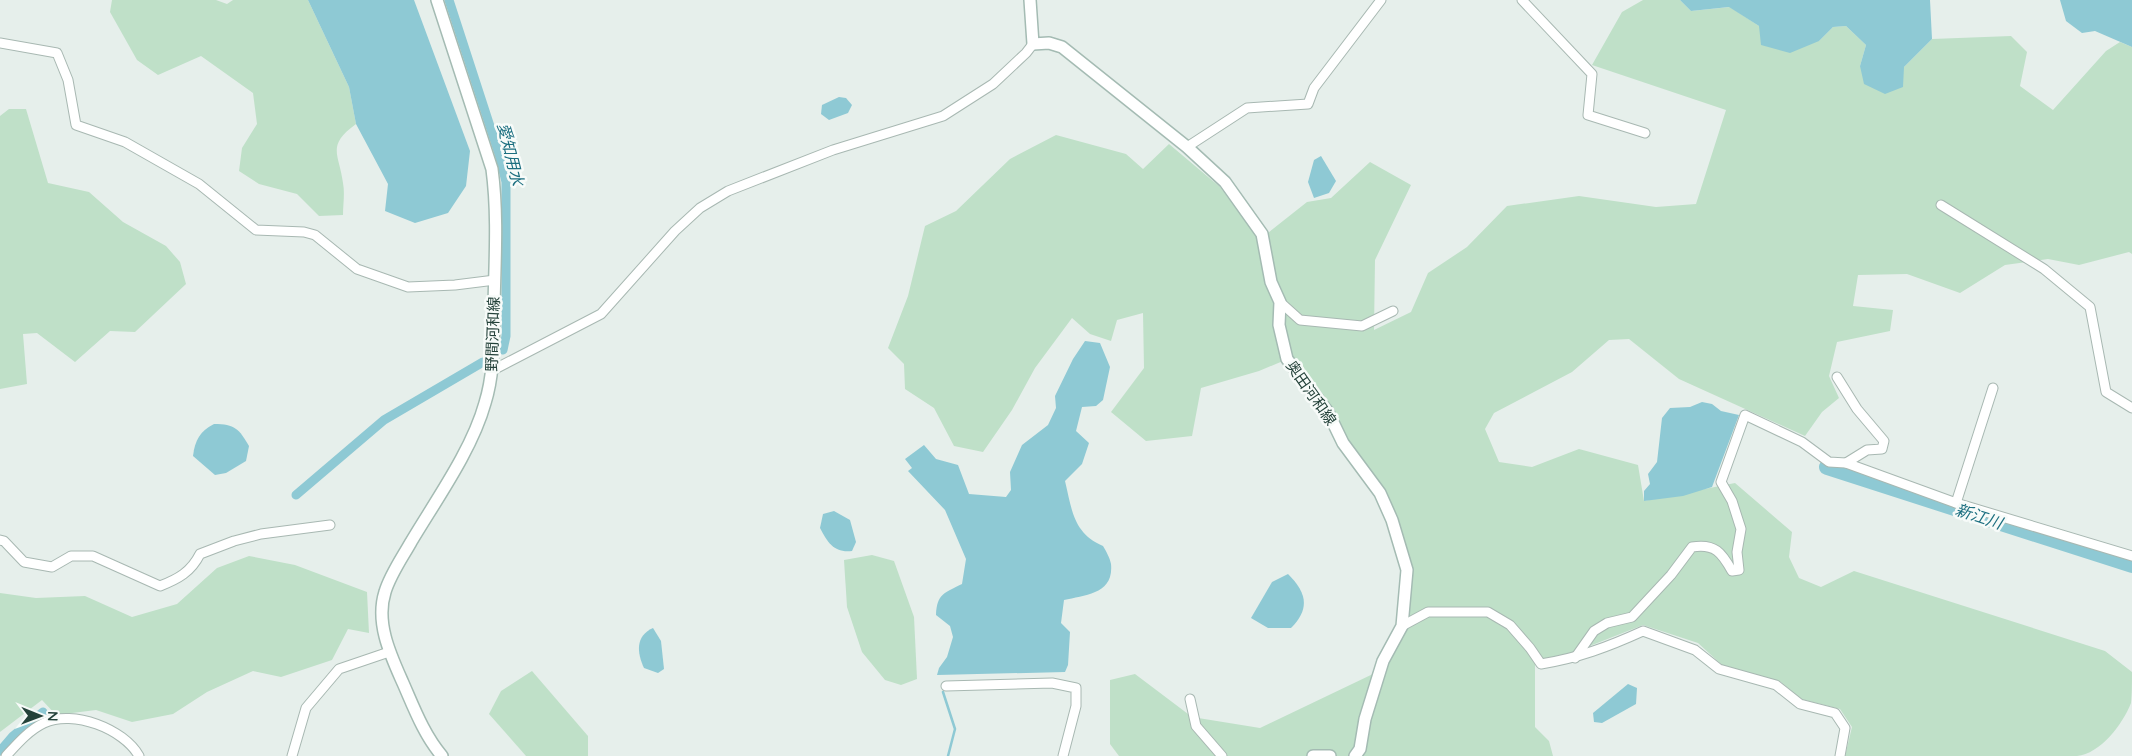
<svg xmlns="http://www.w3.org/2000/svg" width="2132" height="756" viewBox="0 0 2132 756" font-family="Quicksand,'Noto Sans JP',sans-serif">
<rect width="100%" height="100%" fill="#e6efeb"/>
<g fill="#bfe0c8">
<path d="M112 0H216L227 4 233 0H308L349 87 356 124C326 146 339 153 343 183 345 193 343 205 343 215L319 216 297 194 259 184 239 171 242 148 257 124 253 93 201 56 158 75 137 60 110 12Z"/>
<path d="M1643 0H1680L1691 11 1730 7 1759 26 1819 41 1833 27 1846 26 1866 45 1860 66 1904 67 1932 39 2011 36 2027 52 2020 86 2053 110 2106 51 2120 42 2132 47V254L2129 252 2079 265 2048 259 2005 265 1960 293 1907 274 1858 275 1853 306 1893 310 1890 331 1837 342 1829 376 1839 398 1822 412 1805 436 1679 379 1629 339 1609 340 1572 372 1494 413 1485 429 1499 462 1532 467 1579 449 1638 465 1644 501 1735 483 1792 532 1789 557 1799 578 1821 587 1854 571 2105 651 2132 672C2132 681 2132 695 2131 703 2123 724 2100 754 2077 756H1845L1852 727 1840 709 1801 699 1781 682 1723 666 1698 643 1643 625 1572 653 1535 662V727L1549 741 1553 756H1119L1110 744V680L1135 674 1192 717 1260 728 1375 673 1405 632 1412 588V569L1397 518 1385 490 1347 443 1290 358 1259 371 1201 388 1192 436 1146 441 1111 412 1144 368 1143 313 1117 320 1111 341 1090 334 1072 318 1035 368 1012 410 983 452 954 446 934 408 905 389 904 364 888 348 908 296 925 226 956 211 1010 159 1056 135 1126 154 1143 169 1169 144 1220 187 1259 240 1307 202 1331 198 1370 162 1411 185 1375 260 1374 330 1411 312 1428 273 1467 247 1507 206 1579 196 1656 207 1696 204 1726 110 1592 65 1622 12Z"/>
<polygon points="9,109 26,109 48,183 89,192 123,222 166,246 180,262 186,284 135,332 110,331 75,362 37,333 23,334 27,384 0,389 0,116"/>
<polygon points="872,555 894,561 914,617 917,679 901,685 885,680 862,652 847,607 844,560"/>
<polygon points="249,556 295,565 367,592 369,633 348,629 332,660 281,677 253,671 207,692 173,714 132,722 96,710 56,715 42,700 0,732 0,593 36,598 85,596 132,617 177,604 217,568"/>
<polygon points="532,671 588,736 588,756 526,756 489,714 501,691"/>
</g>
<g fill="#8ec9d4">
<polygon points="308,0 414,0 470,151 466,186 448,213 415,223 385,211 388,184 356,124 349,87"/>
<polygon points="1680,0 1930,0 1932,39 1904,67 1903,87 1885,94 1864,84 1860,66 1866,45 1846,26 1833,27 1819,41 1790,53 1761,45 1759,26 1729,7 1691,11"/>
<polygon points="2060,0 2132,0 2132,47 2095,31 2082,33 2066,21"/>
<polygon points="839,97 846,98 852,105 848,113 829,120 821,114 822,105"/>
<polygon points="1321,156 1336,181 1329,193 1314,198 1308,182 1314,160"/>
<path d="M1085 341 1100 343 1110 367 1103 400 1096 406 1082 407 1076 431 1089 443 1082 464 1065 481C1072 510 1073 533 1103 546 1106 551 1110 558 1111 564 1114 594 1085 595 1064 600L1061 623 1070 632 1068 665 1065 672 937 675 939 668 947 657 953 637 950 626 936 615C937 594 944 593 962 584L966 559 945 510 908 471 912 468 905 459 924 445 936 459 958 465 969 494 1006 497 1011 490 1010 472 1022 445 1048 425 1056 408 1055 396 1073 359Z"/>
<polygon points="1702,402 1712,404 1721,411 1739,415 1712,487 1683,496 1644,501 1644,491 1650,484 1648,474 1657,462 1662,418 1670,408 1690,407"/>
<path d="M214 424C235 424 239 429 249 446L246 461 226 473 215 475 193 456C195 440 200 431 214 424Z"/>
<path d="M834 511 850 520 856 542 852 551C834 553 828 543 820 528L823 514Z"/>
<path d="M1288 574C1306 592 1311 608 1291 628H1268L1251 618 1272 582Z"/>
<path d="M653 628 661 641 664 669 658 673 644 668C637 653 635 636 653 628Z"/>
<polygon points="1628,684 1637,688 1636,704 1602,723 1594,722 1593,713"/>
</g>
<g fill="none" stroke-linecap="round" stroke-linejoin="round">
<polyline stroke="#8ec9d4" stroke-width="2.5" points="943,692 955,729 948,756"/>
<g stroke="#8ec9d4" stroke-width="9">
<polyline points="449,0 499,154 506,182 506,336 503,350"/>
<polyline points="296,495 384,420 483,362"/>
<polyline points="0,751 13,736 43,712"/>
</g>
<polyline stroke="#8ec9d4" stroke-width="16" points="1827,467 2132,565"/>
<g stroke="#a8b8b2" stroke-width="11">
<g id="street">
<polyline points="1522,0 1592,74 1588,115 1645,133"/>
<polyline points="0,43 57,53 68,80 76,125 125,142 199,184 256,230 304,232 315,235 357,269 408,287 455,285 495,280"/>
<polyline points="1187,147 1247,108 1308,104 1314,88 1381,0"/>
<polyline points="1941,205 2044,269 2090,307 2106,392 2132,408"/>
<polyline points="1280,302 1300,320 1362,326 1393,311"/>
<polyline points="493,370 601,314 675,231 700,208 728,191 833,150 943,116 993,84 1026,53 1033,44"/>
<polyline points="1837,377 1857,409 1884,441 1882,449 1867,450 1846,463"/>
<polyline points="1956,503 1993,388"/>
<path d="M0 540 4 541 24 562 52 567 71 556H93L160 586C178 579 191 572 200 554L234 541 261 534 330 525"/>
<path d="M1402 626 1428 612H1488L1510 625 1530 648 1541 664C1578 658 1608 647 1643 631L1695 650 1719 669 1776 685 1800 704 1835 713 1845 728 1840 756"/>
<path d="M1575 658 1594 631 1607 623 1632 617 1671 575 1692 547C1715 543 1722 553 1732 571L1739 570 1737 552 1741 529 1732 501 1721 482 1745 415 1802 442 1829 462 1846 463 1956 503 2132 556"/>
<polyline points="946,686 1052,683 1076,688 1076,706 1063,756"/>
<polyline points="1190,699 1196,726 1222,756"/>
<path d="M6 756C17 744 29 730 44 723 73 709 124 729 139 756"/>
<polyline points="292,756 306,708 339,669 389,652"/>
</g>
</g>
<g stroke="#a4bbb3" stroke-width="14">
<g id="secondary">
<path d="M437 0 492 169C498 214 495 260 494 305 493 338 495 371 485 403 472 450 436 500 411 542 402 558 390 575 385 592 375 623 391 656 403 683 414 708 424 735 442 756"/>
<polyline points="1030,0 1033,44 1049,43 1062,47 1187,147 1225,182 1262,234 1271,282 1280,302 1279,325 1287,359 1328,412 1343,443 1380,493 1392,520 1407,570 1402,626 1383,661 1365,719 1360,749 1355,756"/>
<polyline points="1313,756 1330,756"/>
</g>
</g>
<use href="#street" stroke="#fff" stroke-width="9"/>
<use href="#secondary" stroke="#fff" stroke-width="11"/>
</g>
<g text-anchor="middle" stroke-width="5" stroke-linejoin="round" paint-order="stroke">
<g font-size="15" fill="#24423a" stroke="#f7fbf9">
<text transform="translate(493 334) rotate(-88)" y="5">野間河和線</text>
<text transform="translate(1311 393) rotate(55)" y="5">奥田河和線</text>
</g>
<g font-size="16" font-style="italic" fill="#1c6f80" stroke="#f7fbf9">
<text transform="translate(511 154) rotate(76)" y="6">愛知用水</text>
<text transform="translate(1979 516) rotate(18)" y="6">新江川</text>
</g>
</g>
<g transform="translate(40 716) rotate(91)" stroke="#f7fbf9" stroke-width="4" paint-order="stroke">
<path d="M0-4L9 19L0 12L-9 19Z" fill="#24423a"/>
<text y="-8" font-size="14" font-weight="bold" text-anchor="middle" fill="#24423a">N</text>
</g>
</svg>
